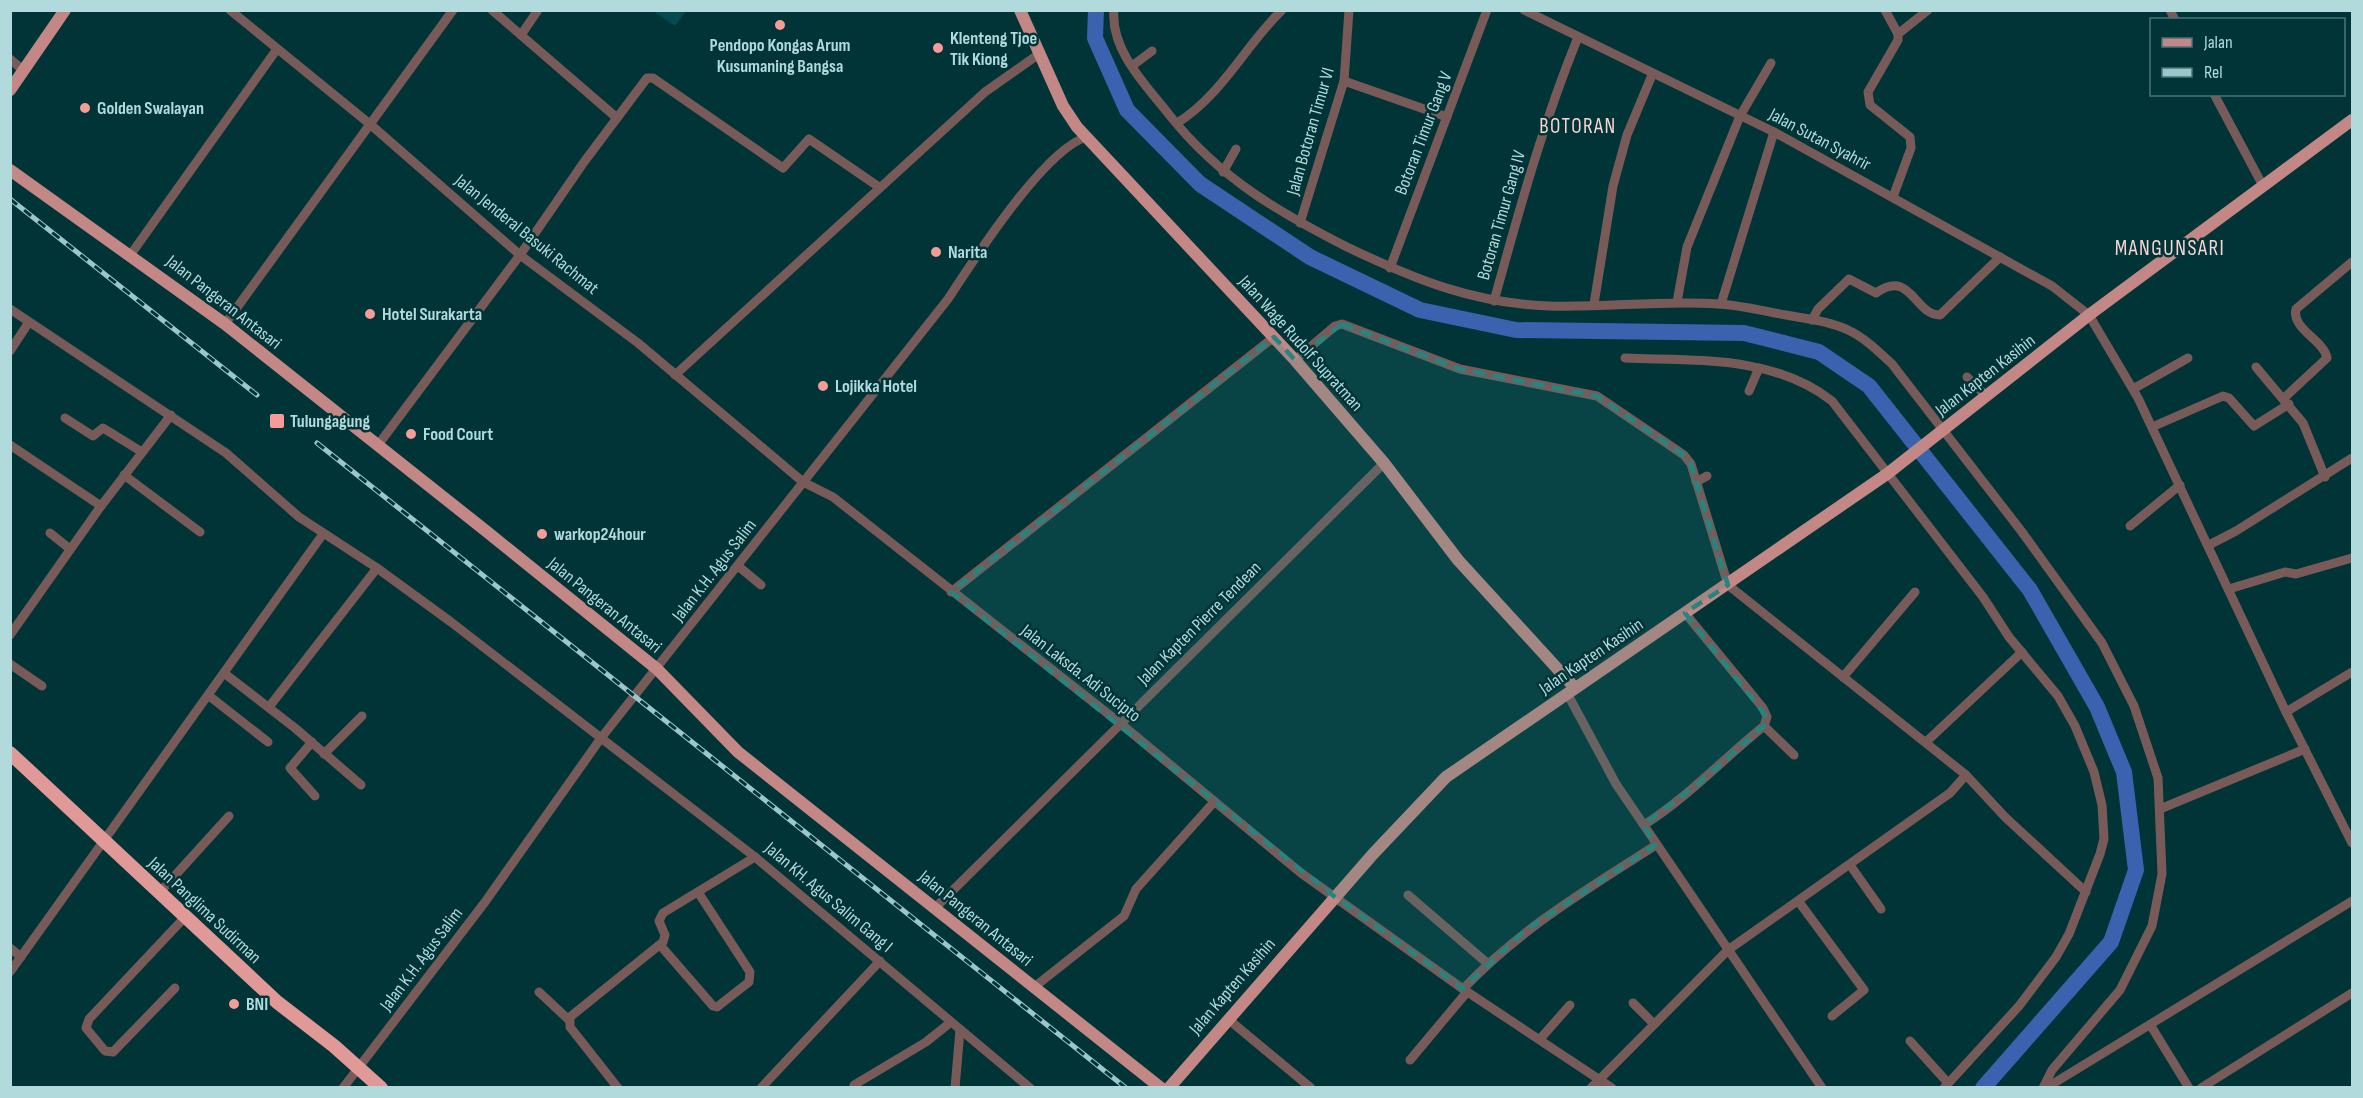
<svg xmlns="http://www.w3.org/2000/svg" width="2363" height="1098" viewBox="0 0 2363 1098" font-family="'Sofia Sans Condensed',sans-serif">
<rect width="100%" height="100%" fill="#003437"/>
<polygon fill="#044b50" points="653,11 686,11 675,26"/>
<g fill="none" stroke-linecap="round" stroke-linejoin="round">
<polyline stroke="#3a62af" stroke-width="16" points="1096,10 1095,38 1127,110 1200,184 1310,257 1420,310 1516,330 1744,333 1819,352 1869,386 2030,590 2097,707 2124,772 2136,870 2111,942 1983,1088"/>
<g stroke="#785b59" stroke-width="9">
<polyline points="230,10 371,125 520,255 638,343 803,482 833,497 1121,724 1301,873 1463,989 1612,1088"/>
<polyline points="492,10 617,118"/>
<path d="M1114 10C1110 51 1148 87 1171 117 1220 178 1278 212 1347 247 1414 279 1472 303 1548 306 1604 308 1661 300 1718 304 1740 305 1763 311 1786 315 1807 319 1829 321 1848 330 1865 338 1878 351 1892 364L2022 532 2102 643 2134 706 2158 778 2162 874 2152 926 2120 990 2052 1070 2043 1088"/>
<polyline points="1524,10 1774,132 2052,286 2089,315 2138,398 2286,712 2352,843"/>
<polyline points="1885,10 1898,34"/>
<polyline points="2170,10 2175,20"/>
<polyline points="521,35 538,10"/>
<polyline points="10,59 24,71"/>
<polyline points="1132,66 1152,51"/>
<polyline points="1344,81 1447,117"/>
<polyline points="2214,94 2263,186"/>
<path d="M1177 123C1221 96 1245 46 1282 10"/>
<polyline points="1223,172 1236,149"/>
<polyline points="1893,197 1911,148 1910,137 1870,105 1868,92 1898,40 1898,34 1928,10"/>
<polyline points="1300,223 1344,81 1349,10"/>
<polyline points="131,254 277,49"/>
<polyline points="1390,268 1487,10"/>
<path d="M1494 301C1519 211 1543 123 1578 37"/>
<polyline points="1677,302 1687,247 1740,116 1771,63"/>
<polyline points="1594,304 1613,186 1627,135 1652,75"/>
<polyline points="1721,304 1774,132"/>
<polyline points="10,309 226,453 299,517 377,568 451,622 755,857 1030,1088"/>
<path d="M1812 320 1818 309 1849 279 1876 293C1911 268 1914 315 1940 315L2000 257"/>
<polyline points="225,324 453,10"/>
<polyline points="10,351 29,322"/>
<path d="M1625 358C1696 361 1773 355 1832 401L1983 597 2009 637 2058 696 2075 726 2094 772 2102 805 2104 839 2100 854 2069 934 2056 957 2019 1006 1944 1088"/>
<polyline points="1295,360 1335,326 1342,324 1460,369 1597,396 1684,455 1691,464 1728,585 1966,775 1950,793 1728,950 1591,1088"/>
<polyline points="2256,367 2303,423 2325,477"/>
<polyline points="675,375 985,92 1039,54"/>
<polyline points="1967,377 1987,397"/>
<polyline points="2133,389 2188,358"/>
<polyline points="1749,391 1759,368"/>
<path d="M2284 398 2327 358C2324 340 2291 329 2296 309L2352 262"/>
<polyline points="65,418 93,436 103,428 142,452"/>
<polyline points="2152,427 2223,396 2229,398 2254,426 2289,404"/>
<polyline points="10,445 101,506"/>
<polyline points="378,445 520,255 584,162 647,78 653,78 783,168 809,139 879,187"/>
<polyline points="124,475 200,532"/>
<polyline points="1696,482 1707,476"/>
<polyline points="2130,526 2180,485"/>
<polyline points="50,533 70,549"/>
<polyline points="2209,545 2236,531 2352,458"/>
<polyline points="738,566 761,585"/>
<polyline points="2229,589 2285,572 2296,574 2352,558"/>
<polyline points="951,592 1274,337"/>
<polyline points="10,635 101,506 171,415"/>
<polyline points="10,664 42,686"/>
<polyline points="224,673 295,728 361,785"/>
<polyline points="1843,677 1915,592"/>
<polyline points="1567,693 1616,784 1822,1088"/>
<polyline points="208,695 268,742"/>
<polyline points="269,707 377,568"/>
<polyline points="2286,712 2352,672"/>
<polyline points="1764,726 1794,755"/>
<polyline points="312,742 290,768 315,796"/>
<polyline points="1926,742 2022,652"/>
<polyline points="324,754 362,716"/>
<polyline points="1966,775 2005,817 2086,892"/>
<polyline points="2160,809 2305,749"/>
<path d="M1644 825C1688 797 1723 759 1764 726L1767 717 1763 708 1685 613"/>
<polyline points="1850,865 1881,909"/>
<polyline points="160,892 229,816"/>
<polyline points="1408,895 1487,963"/>
<polyline points="1799,902 1864,990 1832,1016"/>
<polyline points="935,908 1384,463"/>
<polyline points="660,945 713,1006 717,1007 749,982 750,972 698,892"/>
<polyline points="10,948 21,957"/>
<polyline points="10,972 323,534"/>
<polyline points="175,988 113,1052 105,1051 86,1028 89,1019 186,916"/>
<polyline points="1033,988 1124,916 1136,889 1214,802"/>
<path d="M1463 989C1521 928 1586 890 1656 845"/>
<polyline points="539,992 569,1020"/>
<polyline points="1633,1003 1654,1024"/>
<polyline points="1228,1019 1311,1088"/>
<polyline points="2151,1026 2189,1088"/>
<polyline points="1540,1039 1570,1005"/>
<polyline points="1910,1041 1948,1083"/>
<polyline points="1410,1060 1467,992"/>
<polyline points="854,1085 926,1042 951,1022"/>
<path d="M343 1088 485 902 601 738 948 299C973 261 1045 148 1087 137"/>
<polyline points="618,1088 570,1027 570,1017 663,942 665,935 659,921 663,913 755,857"/>
<polyline points="761,1088 880,961"/>
<polyline points="955,1088 960,1030"/>
<polyline points="2046,1088 2352,901"/>
<polyline points="2201,1088 2352,993"/>
</g>
<g stroke="#c38785" stroke-width="12">
<polyline points="1020,10 1063,106 1077,127 1295,360 1384,463 1458,560 1575,688"/>
<polyline points="10,90 65,10"/>
<polyline points="10,170 225,324 486,531 657,669 738,752 1161,1088"/>
<polyline points="1169,1088 1373,854 1446,777 1887,474 2089,315 2352,120"/>
</g>
<polyline stroke="#e09996" stroke-width="14" points="10,753 277,1002 334,1046 381,1088"/>
<g stroke="#9cc7ca" stroke-width="5">
<g id="rail">
<polyline points="10,199 257,395"/>
<polyline points="317,443 1126,1088"/>
</g>
</g>
<use href="#rail" stroke="#003437" stroke-width="3" stroke-dasharray="9" stroke-linecap="butt"/>
</g>
<path fill="#27857f" fill-opacity="0.2" stroke="#27857f" stroke-width="4.5" stroke-dasharray="12 8" stroke-linejoin="round" d="M1342 324 1460 369 1597 396 1684 455 1691 464 1728 585 1685 613 1767 717 1764 726 1701 782 1644 825 1656 845 1525 931 1463 989 1335 897 951 592 1274 337 1295 360Z"/>
<g fill="#f59b98" stroke="#003437" stroke-width="2">
<circle cx="780" cy="25" r="6"/>
<circle cx="938" cy="48" r="6"/>
<circle cx="85" cy="108" r="6"/>
<circle cx="936" cy="252" r="6"/>
<circle cx="370" cy="314" r="6"/>
<circle cx="823" cy="386" r="6"/>
<rect x="269" y="413" width="16" height="16" rx="3"/>
<circle cx="411" cy="434" r="6"/>
<circle cx="542" cy="534" r="6"/>
<circle cx="234" cy="1004" r="6"/>
</g>
<g text-anchor="middle" stroke-width="5" stroke-linejoin="round" paint-order="stroke">
<g font-size="18" font-weight="bold" fill="#b1dadd" stroke="#003437" text-anchor="start">
<text x="950" y="44">Klenteng Tjoe<tspan x="950" dy="21">Tik Kiong</tspan></text>
<text x="780" y="51" text-anchor="middle">Pendopo Kongas Arum<tspan x="780" dy="21">Kusumaning Bangsa</tspan></text>
<text x="97" y="114">Golden Swalayan</text>
<text x="948" y="258">Narita</text>
<text x="382" y="320">Hotel Surakarta</text>
<text x="835" y="392">Lojikka Hotel</text>
<text x="290" y="427">Tulungagung</text>
<text x="423" y="440">Food Court</text>
<text x="554" y="540">warkop24hour</text>
<text x="246" y="1010">BNI</text>
</g>
<g font-size="18" fill="#b1dadd" stroke="#003437">
<text transform="translate(1310 131) rotate(-74)" y="6">Jalan Botoran Timur VI</text>
<text transform="translate(1423 133) rotate(-69)" y="6">Botoran Timur Gang V</text>
<text transform="translate(1820 139) rotate(28)" y="6">Jalan Sutan Syahrir</text>
<text transform="translate(1501 215) rotate(-74)" y="6">Botoran Timur Gang IV</text>
<text transform="translate(527 234) rotate(39)" y="6">Jalan Jenderal Basuki Rachmat</text>
<text transform="translate(224 302) rotate(38)" y="6">Jalan Pangeran Antasari</text>
<text transform="translate(1301 343) rotate(48)" y="6">Jalan Wage Rudolf Supratman</text>
<text transform="translate(1985 375) rotate(-38)" y="6">Jalan Kapten Kasihin</text>
<text transform="translate(714 570) rotate(-52)" y="6">Jalan K.H. Agus Salim</text>
<text transform="translate(605 605) rotate(39)" y="6">Jalan Pangeran Antasari</text>
<text transform="translate(1199 623) rotate(-45)" y="6">Jalan Kapten Pierre Tendean</text>
<text transform="translate(1591 656) rotate(-34)" y="6">Jalan Kapten Kasihin</text>
<text transform="translate(1081 673) rotate(38)" y="6">Jalan Laksda. Adi Sucipto</text>
<text transform="translate(829 897) rotate(40)" y="6">Jalan KH. Agus Salim Gang I</text>
<text transform="translate(205 910) rotate(43)" y="6">Jalan Panglima Sudirman</text>
<text transform="translate(976 918) rotate(39)" y="6">Jalan Pangeran Antasari</text>
<text transform="translate(421 959) rotate(-53)" y="6">Jalan K.H. Agus Salim</text>
<text transform="translate(1232 986) rotate(-49)" y="6">Jalan Kapten Kasihin</text>
</g>
<g font-size="21" letter-spacing="1.5" fill="#f9d5d3" stroke="#003437">
<text x="1578" y="133">BOTORAN</text>
<text x="2170" y="255">MANGUNSARI</text>
</g>
</g>
<rect width="2363" height="1098" fill="none" stroke="#b1dadd" stroke-width="24"/>
<rect x="2150" y="18" width="195" height="78" fill="#003437" stroke="#477679" stroke-width="1.5"/>
<rect x="2162" y="38" width="30" height="9" fill="#c38785" stroke="#477679" stroke-width="1.5"/>
<text x="2204" y="48" font-size="18" fill="#b1dadd">Jalan</text>
<rect x="2162" y="68" width="30" height="9" fill="#9cc7ca" stroke="#477679" stroke-width="1.5"/>
<text x="2204" y="78" font-size="18" fill="#b1dadd">Rel</text>
</svg>
